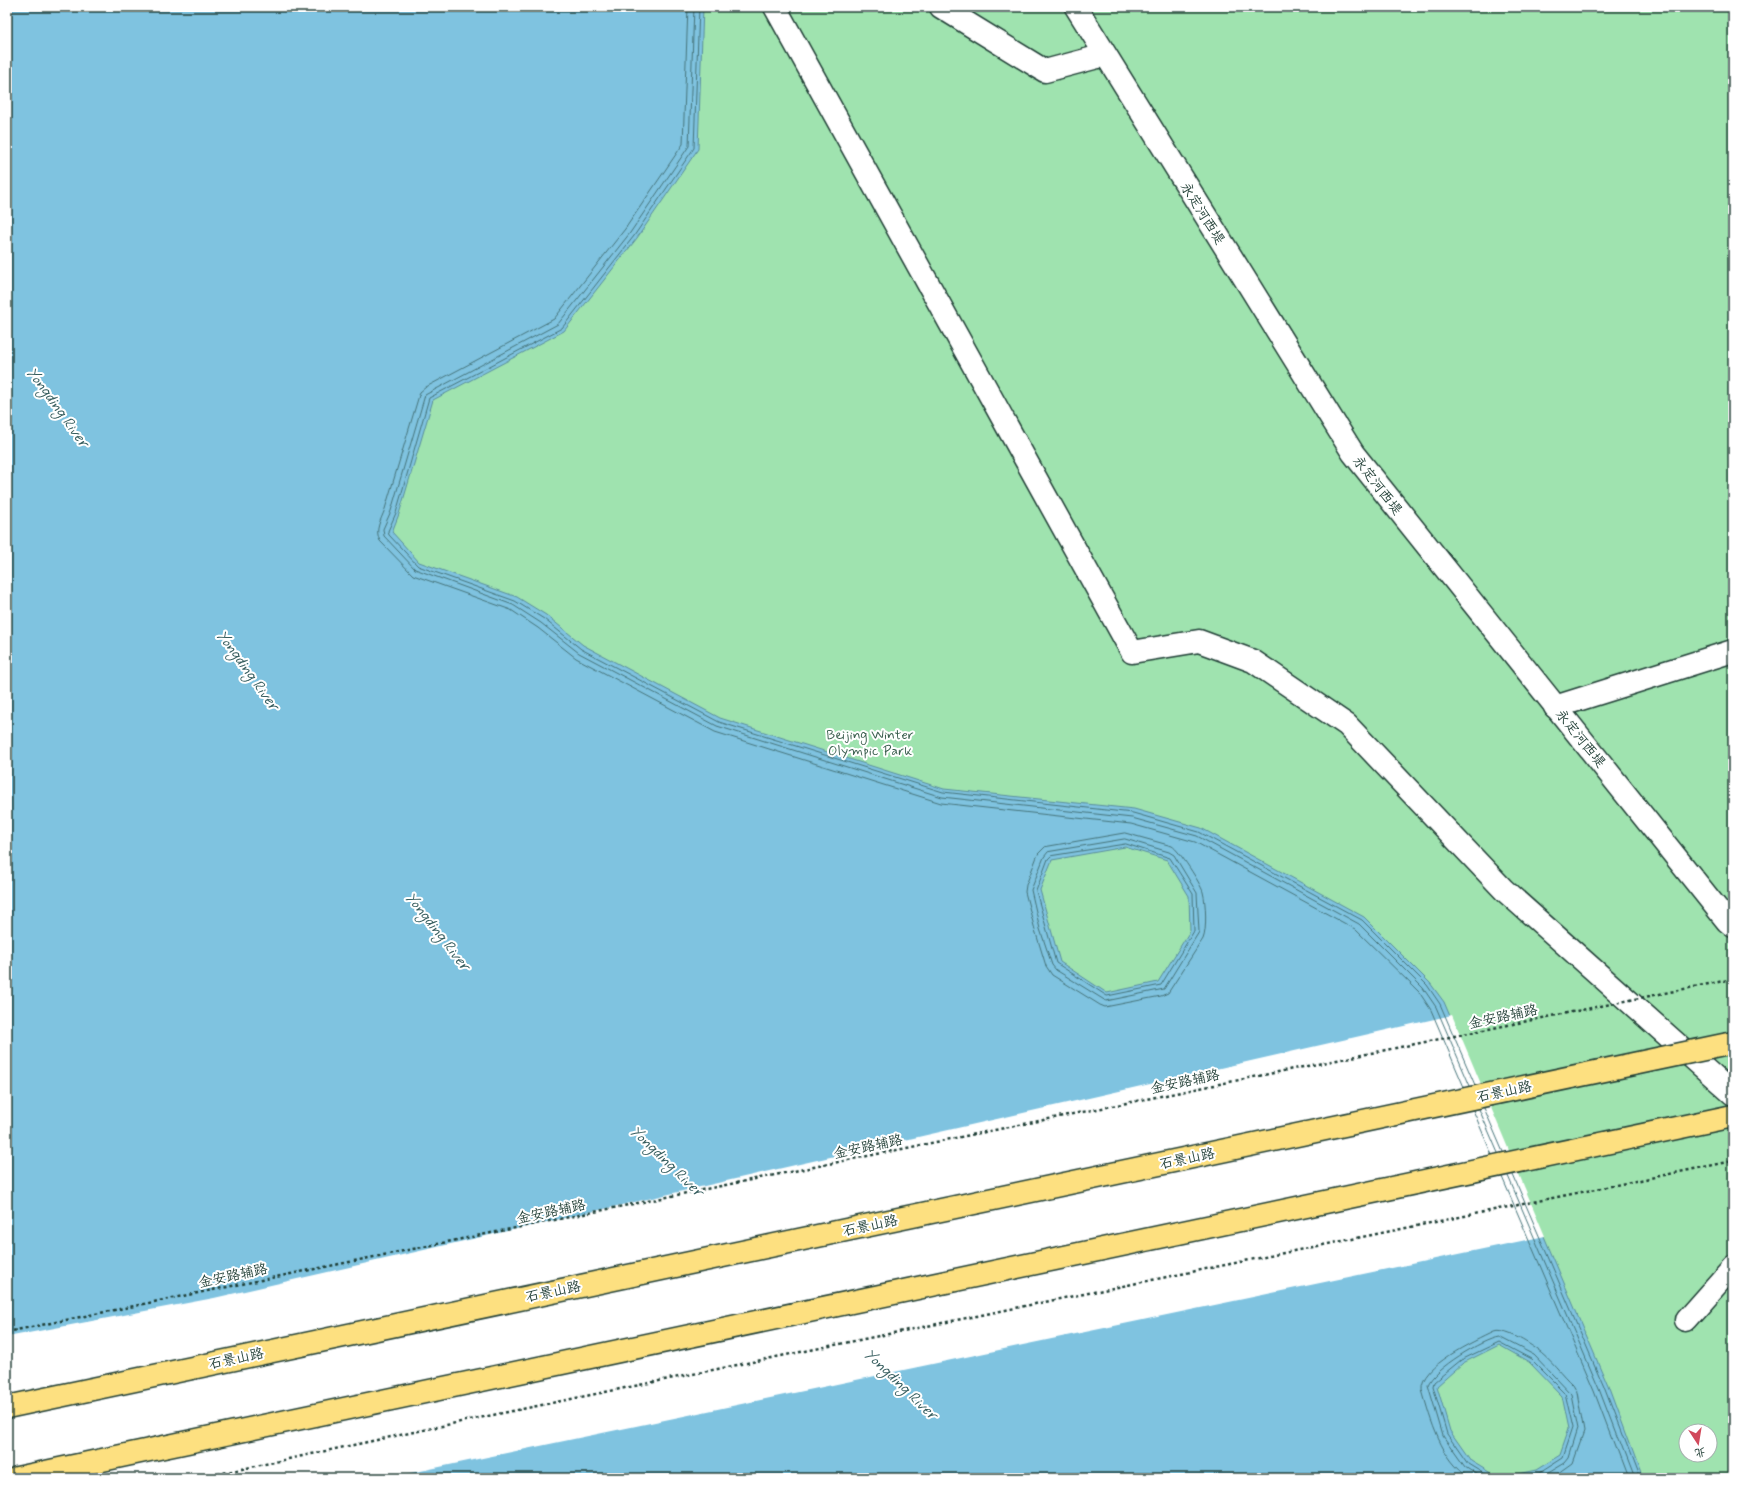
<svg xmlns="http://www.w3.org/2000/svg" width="1740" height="1485" viewBox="0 0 1740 1485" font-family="Mynerve,'LXGW WenKai TC',sans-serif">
<rect width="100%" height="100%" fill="#fff"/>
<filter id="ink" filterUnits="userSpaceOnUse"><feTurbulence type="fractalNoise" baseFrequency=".025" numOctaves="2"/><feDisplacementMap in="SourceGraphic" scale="8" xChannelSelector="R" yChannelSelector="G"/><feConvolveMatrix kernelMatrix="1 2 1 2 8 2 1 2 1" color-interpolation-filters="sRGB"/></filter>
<g filter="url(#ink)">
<path fill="#9fe3af" stroke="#5f9072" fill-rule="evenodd" d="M7 7H1733V1478H7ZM1686 1431H1710V1455H1686Z"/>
<path fill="#7fc3e0" stroke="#598d9b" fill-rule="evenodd" d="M7 7H703L698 149 637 238 564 331 433 400 399 514 392 532 419 562 517 597 546 615 583 645 720 718 944 789 1134 809 1201 828 1364 917 1430 983 1444 1002 1608 1386 1642 1478H7ZM1125 847 1167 860 1189 896 1190 931 1158 982 1107 993 1060 962 1040 890 1052 860ZM1499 1345 1529 1362 1562 1396 1569 1429 1560 1455 1536 1470 1499 1478 1471 1461 1450 1431 1437 1386 1463 1363Z"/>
<polygon fill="#fff" points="1452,1015 1545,1236 387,1478 7,1478 7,1337 214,1298"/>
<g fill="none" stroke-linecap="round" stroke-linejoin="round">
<g stroke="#457379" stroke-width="1">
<path d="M688 7 683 144 625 229 554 319 426 387 420 392 385 509C381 520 374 530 380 541L413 575 511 610 538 628 576 658 715 732 941 803 1131 824 1195 842 1355 929 1419 992 1431 1010 1464 1087"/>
<polyline points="694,7 689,146 630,233 558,324 425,395 391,511 383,529 384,536 415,569 513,605 541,623 579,653 717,726 942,797 1132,818 1197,836 1359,924 1423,988 1436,1007 1470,1086"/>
<polyline points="699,7 694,148 634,236 562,328 429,398 396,513 388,531 389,535 418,566 515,601 544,619 581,649 719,722 943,792 1133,813 1199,832 1362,920 1427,985 1440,1004 1475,1085"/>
<path d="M1125 833 1172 846C1179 850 1201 884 1203 892 1206 903 1207 930 1203 939L1168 993 1161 996 1105 1007 1100 1005 1052 975 1046 966 1035 930 1025 892 1026 885 1038 854 1045 847Z"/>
<polygon points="1125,839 1169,852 1174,855 1197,893 1199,932 1164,989 1106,1001 1056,970 1052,965 1040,929 1031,890 1044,857 1048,852"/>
<polygon points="1126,844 1170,858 1193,894 1194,931 1161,985 1107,996 1056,963 1036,891 1048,859 1051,856"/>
<polyline points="1484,1108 1503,1152"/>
<polyline points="1479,1109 1498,1153"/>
<polyline points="1473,1110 1492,1155"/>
<polyline points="1513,1175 1604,1387 1639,1478"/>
<polyline points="1508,1176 1599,1389 1633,1478"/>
<polyline points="1502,1177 1594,1391 1627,1478"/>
<path d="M1470 1478C1441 1460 1431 1421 1422 1390 1419 1366 1475 1341 1493 1332 1505 1328 1528 1343 1538 1350 1551 1359 1561 1374 1573 1385L1577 1392 1584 1432 1573 1463 1552 1478"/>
<path d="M1482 1478 1465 1467 1443 1436 1428 1385C1433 1369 1483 1339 1499 1337L1534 1355 1571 1394 1578 1429 1569 1458 1565 1463 1540 1478"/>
<polyline points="1491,1478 1468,1464 1447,1434 1433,1386 1434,1382 1461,1360 1499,1342 1531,1359 1565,1393 1573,1428 1563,1458 1538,1474 1518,1478"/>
</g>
<g stroke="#1f3d34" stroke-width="25">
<g id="minor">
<polyline points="775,7 1132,652 1199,641 1253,661 1347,725 1504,890 1733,1094"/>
<polyline points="941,7 1045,71 1105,55"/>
<polyline points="1076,7 1353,453 1727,921 1733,926"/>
<polyline points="1555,707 1733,651"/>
<polyline points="1686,1320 1733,1267"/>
</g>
</g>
<g stroke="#1f3d34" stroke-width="25">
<polyline id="major" points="17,1478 1733,1116"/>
</g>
<polyline stroke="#1f3d34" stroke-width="2.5" stroke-dasharray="3 3" stroke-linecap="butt" points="200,1478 493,1415 1733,1161"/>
<use href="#minor" stroke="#fff" stroke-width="22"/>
<use href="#major" stroke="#fde080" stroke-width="22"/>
<g stroke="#1f3d34" stroke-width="25" stroke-linecap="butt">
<polyline id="major-bridge" points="7,1407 1733,1043"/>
</g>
<polyline stroke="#1f3d34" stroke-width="2.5" stroke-dasharray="3 3" stroke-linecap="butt" points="7,1332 1733,979"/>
<use href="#major-bridge" stroke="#fde080" stroke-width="22"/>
</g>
</g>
<g text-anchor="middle" stroke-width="4" stroke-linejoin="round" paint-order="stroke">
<g font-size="14" fill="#1f3d34" stroke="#fff">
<text transform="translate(1203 213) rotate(58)" y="5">永定河西堤</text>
<text transform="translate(1378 485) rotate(52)" y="5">永定河西堤</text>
<text transform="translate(1581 738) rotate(51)" y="5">永定河西堤</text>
<text transform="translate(1503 1016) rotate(-12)" y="5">金安路辅路</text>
<text transform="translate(1185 1081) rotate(-12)" y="5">金安路辅路</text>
<text transform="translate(1504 1091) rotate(-12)" y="5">石景山路</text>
<text transform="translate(868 1146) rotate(-12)" y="5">金安路辅路</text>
<text transform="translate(1187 1158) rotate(-12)" y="5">石景山路</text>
<text transform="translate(551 1211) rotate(-12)" y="5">金安路辅路</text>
<text transform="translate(870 1225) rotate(-12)" y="5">石景山路</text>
<text transform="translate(233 1275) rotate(-12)" y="5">金安路辅路</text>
<text transform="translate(553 1291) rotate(-12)" y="5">石景山路</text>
<text transform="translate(236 1358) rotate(-12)" y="5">石景山路</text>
</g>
<g font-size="14" fill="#395e4d" stroke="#fff">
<text x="870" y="739">Beijing Winter<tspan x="870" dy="16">Olympic Park</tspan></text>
</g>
<g font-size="15" font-style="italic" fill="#375e5f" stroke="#fff">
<text transform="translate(58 407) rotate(54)" y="5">Yongding River</text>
<text transform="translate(248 670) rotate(54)" y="5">Yongding River</text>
<text transform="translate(438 931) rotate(52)" y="5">Yongding River</text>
<text transform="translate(667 1161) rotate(44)" y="5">Yongding River</text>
<text transform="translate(901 1384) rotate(44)" y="5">Yongding River</text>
</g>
</g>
<rect width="1740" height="1485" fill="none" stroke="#fff" stroke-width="24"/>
<rect x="12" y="12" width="1716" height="1461" fill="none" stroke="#1f3d34" stroke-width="1.5" filter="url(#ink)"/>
<g transform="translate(1698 1443) rotate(168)"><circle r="19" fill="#ffffff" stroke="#a5b1ae"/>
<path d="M0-3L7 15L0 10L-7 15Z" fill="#d1495b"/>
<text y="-6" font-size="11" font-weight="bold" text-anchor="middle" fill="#1f3d34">北</text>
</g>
</svg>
